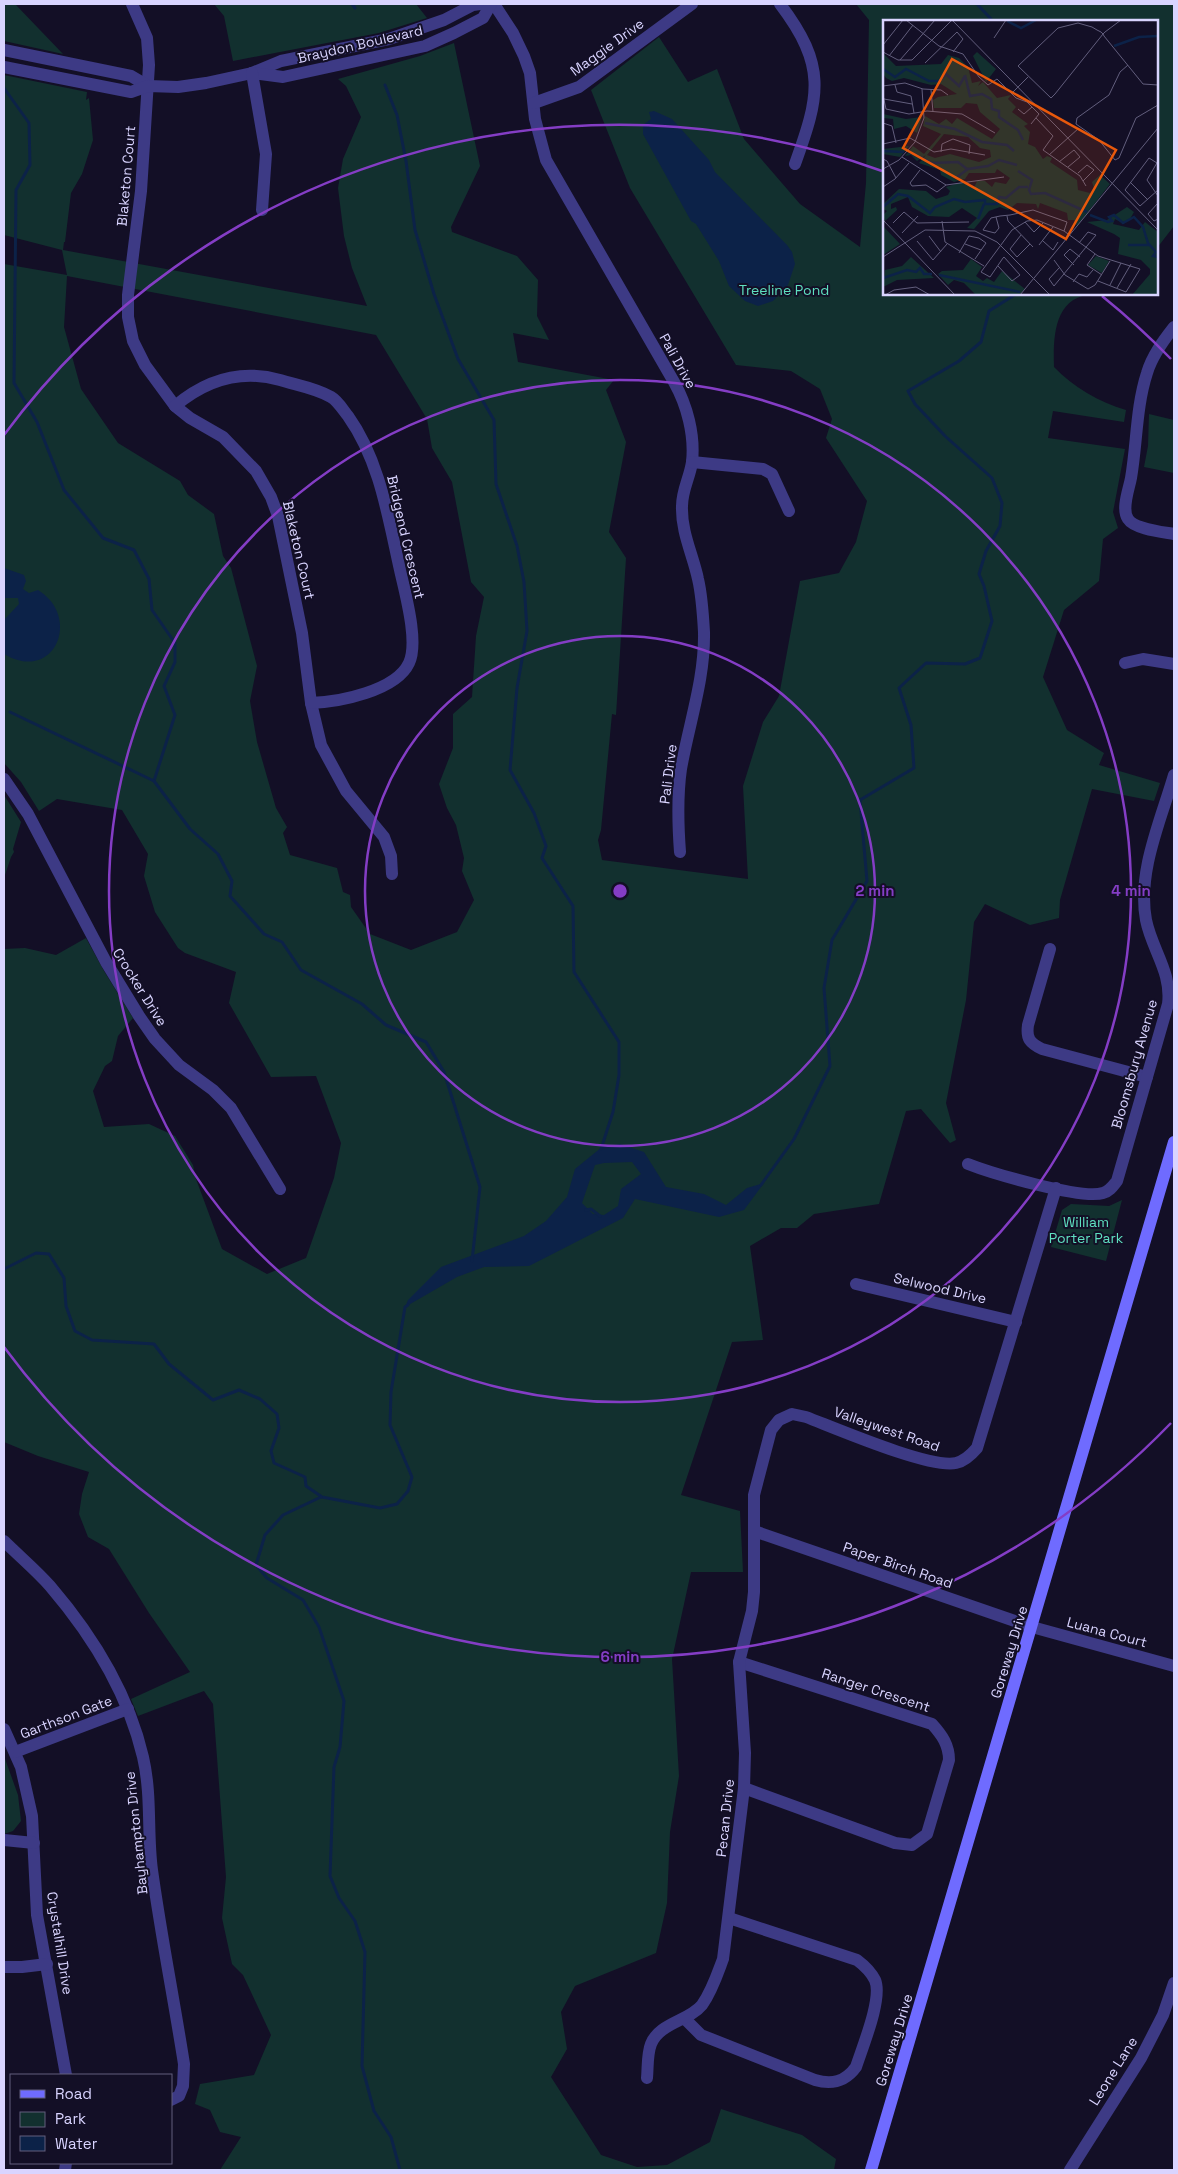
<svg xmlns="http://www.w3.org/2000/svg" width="1178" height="2174" viewBox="0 0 1178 2174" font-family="'Space Grotesk',sans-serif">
<rect width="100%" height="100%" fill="#130f26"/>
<g fill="#12302f" fill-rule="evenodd">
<polygon points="4,4 15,4 63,54 4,41"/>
<polygon points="214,4 416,4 427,18 379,33 233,61 224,16"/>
<path d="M856 4H1174V226L1157 248V21H884V294H1094C1054 296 1053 336 1054 367 1073 387 1099 402 1126 410L1124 422 1053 411 1048 438 1125 449 1113 512 1118 528 1103 539 1099 581 1064 610 1043 677 1067 730 1104 753 1099 765 1160 783 1154 801 1092 789 1060 900 1059 918 1030 925 985 904 974 922 966 1000 946 1103 956 1140 950 1143 921 1109 906 1111 879 1204 814 1214 797 1228H781L750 1246 763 1340 732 1342 681 1495 740 1511 743 1572H691L672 1659 679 1776 670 1832 667 1903 656 1953 575 1986 561 2012 567 2049 551 2077 601 2155 637 2167 667 2165 710 2142 721 2109 802 2135 836 2159 834 2170H220L241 2137 220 2132 210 2110 195 2104 200 2084 254 2075 271 2035 243 1975 232 1964 222 1918 226 1877 213 1704 204 1691 138 1716 131 1699 190 1672 149 1613 109 1549 88 1537 79 1514 82 1494 89 1472 38 1456 4 1442V949L25 948 56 955 86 938 104 971 133 1018 118 1036 112 1061 105 1066 93 1091 104 1127 149 1124 175 1136 193 1165 196 1179 222 1249 267 1274 306 1258 334 1178 341 1143 316 1076 271 1077 229 1003 236 972 185 953 178 948 155 912 144 876 148 854 122 810 57 799 39 811 21 782 4 763V264L67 275 62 250 4 235V75L87 92 86 100 89 98 93 140 82 174 71 193 65 242H64L63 250 367 306 352 268 344 236 338 188 343 159 361 117 346 86 338 79 420 56 454 43 480 166 451 227 452 232 517 256 538 280 537 316 549 340 513 333 518 362 614 380 606 390 626 442 609 532 626 558 616 715 612 714 601 830 598 840 602 860 748 879 743 786 763 722 779 696 800 581 839 573 856 542 867 501 826 438 832 419 820 389 791 371 736 365 630 188 591 90 659 37 688 82 717 69 744 139 800 204 860 247 866 183 869 20ZM67 276 376 335 427 419 432 448 452 482 471 582 484 597 476 636 472 697 453 714V748L439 784 447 808 456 825 464 858 462 871 474 900 457 932 411 950 370 934 351 907 350 895 343 892 337 868 290 855 283 833 287 827 276 808 257 742 250 701 257 666 231 568 223 556 214 514 188 495 180 481 118 443 81 389 64 327Z"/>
<polygon points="1149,414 1174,420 1174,473 1144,467 1148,446"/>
<polygon points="4,795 21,822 13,849 14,852 11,857 4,878"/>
<polygon points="1122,1200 1106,1261 1051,1247 1062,1210 1071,1204 1109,1206"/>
<polygon points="4,1756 18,1795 21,1821 13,1831 4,1834"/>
</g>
<g fill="#0c2248" fill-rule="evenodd">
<polygon points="654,111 672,119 709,160 715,172 787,245 792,252 795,264 788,285 773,301 758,306 745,301 729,286 719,261 696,224 691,221 643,134 643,125 651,119 649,112"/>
<path d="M4 568 24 575 26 581 23 589 29 593 38 590C82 617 55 684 4 654V620L19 604 18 598H4Z"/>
<path d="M620 1144 644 1152 666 1187 704 1194 726 1205 747 1188 764 1183 744 1210 719 1217 635 1199 623 1218 529 1266 484 1267 457 1277 405 1307 408 1300 441 1267 524 1236 546 1221 567 1197 575 1169 602 1147ZM632 1162 641 1174 621 1189 618 1206 604 1215 593 1214 582 1203 595 1165 604 1163Z"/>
</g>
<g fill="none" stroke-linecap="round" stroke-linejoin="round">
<g stroke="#0c2248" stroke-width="3">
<polyline points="352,4 355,8"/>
<polyline points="977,4 991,19 990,21"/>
<polyline points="385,85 397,115 406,161 415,230 434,294 458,359 494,420 496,484 517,546 524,582 527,631 517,688 510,770 534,813 546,846 542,858 573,906 574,972 619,1042 619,1075 613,1112 601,1149"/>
<polyline points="4,88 29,123 30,165 16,190 14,383 37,422 64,490 103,538 134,550 149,579 152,610 175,643 175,662 164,686 175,715 154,781"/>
<polyline points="10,712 154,781 190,829 218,854 232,881 230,896 264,934 282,942 301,970 362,1004 386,1025 426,1042 444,1072 480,1187 472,1261"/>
<polyline points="761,1185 794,1139 830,1066 824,988 832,940 867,881 860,800 914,768 911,725 899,688 926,663 965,664 980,658 992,621 984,586 979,574 986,551 1000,526 1002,503 992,478 945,436 915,404 908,391 959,361 981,342 989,311 1016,294"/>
<polyline points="586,1210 591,1209 600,1216"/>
<polyline points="4,1269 36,1253 49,1254 64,1278 66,1306 75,1331 92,1340 154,1344 169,1364 213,1400 239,1390 260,1399 277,1414 279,1428 271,1451 274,1463 305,1477 306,1486 322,1497 380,1508 397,1504 408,1491 412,1477 390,1425 391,1392 405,1307 408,1305"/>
<polyline points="321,1497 283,1515 265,1535 256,1565 267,1578 303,1600 319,1627 344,1701 340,1747 334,1767 330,1876 339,1898 355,1921 365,1952 362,2066 374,2111 391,2137 400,2170"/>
</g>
<g stroke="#3d3a85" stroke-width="12">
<polyline points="132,4 147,38 149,65 141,191 128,295 128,317 133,341 145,365 175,406 190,418 223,437 256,471 271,497 278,516 302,633 311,703 321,745 346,791 384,837 391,856 392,874"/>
<path d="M494 4 513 33 524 56 530 73 535 119 546 160 674 382C687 405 695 435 692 462 690 477 682 490 682 506 681 532 693 555 698 579 702 596 703 614 704 632 705 679 689 723 681 769 677 797 678 825 680 852"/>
<path d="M780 4C827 66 820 95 795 164"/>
<polyline points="4,50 131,76 148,86"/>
<polyline points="4,67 131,92 148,86 178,87 206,83 252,73 281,61 389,39 444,20 473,5 480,4"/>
<polyline points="252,73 283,77 425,46 454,33 483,18 491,4"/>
<polyline points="252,73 266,154 262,210"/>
<polyline points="534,103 579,87 692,4"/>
<path d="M1174 327C1163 341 1152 356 1147 373 1136 407 1137 443 1131 478 1129 489 1121 509 1128 519 1134 529 1163 532 1174 534"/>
<path d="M175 406C206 380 241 369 280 380 296 385 316 388 331 397 338 401 343 410 348 416 380 461 388 517 400 570 405 593 419 642 409 663 396 691 339 702 311 703"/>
<polyline points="692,462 763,469 772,474 789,511"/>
<polyline points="1125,663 1143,659 1174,664"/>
<polyline points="4,779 28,814 106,962 139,1016 155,1039 179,1065 213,1090 231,1108 280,1189"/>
<path d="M1050 949 1028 1025C1026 1039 1030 1043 1042 1049L1147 1077"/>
<path d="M968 1164C991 1173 1082 1200 1103 1193 1110 1191 1113 1186 1117 1181L1168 1004C1172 972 1152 950 1146 920 1137 872 1161 820 1174 775"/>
<polyline points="856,1284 1016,1322"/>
<polyline points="754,1531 1032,1627 1174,1666"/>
<path d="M4 1541C19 1556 36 1570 50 1586 92 1635 128 1693 143 1757 152 1796 147 1833 152 1870 161 1935 174 2000 184 2064L183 2086 179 2096 171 2100"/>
<path d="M739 1662 932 1724C942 1735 949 1745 949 1760L927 1834 912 1845 895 1843 744 1788"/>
<polyline points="4,1729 21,1767 32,1816 37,1915 66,2075"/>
<polyline points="15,1752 128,1709"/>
<polyline points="4,1840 34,1843"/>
<polyline points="4,1967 22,1967 47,1964"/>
<path d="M685 2019 701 2035 815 2080C832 2085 845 2082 856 2067 862 2048 883 1998 875 1980 871 1972 865 1966 857 1960L729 1918"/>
<path d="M647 2078C648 2067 647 2054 651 2044 659 2023 689 2021 702 2005 712 1991 717 1975 723 1959L744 1788 745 1753 739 1662 752 1611 754 1592V1495L771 1430 779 1420 792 1414 806 1417C835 1428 930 1469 956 1463 965 1461 971 1455 977 1448L1056 1188"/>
<polyline points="65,2170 66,2163"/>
<polyline points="1070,2170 1141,2058 1163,2015 1174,1983"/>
</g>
<polyline stroke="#6f6bff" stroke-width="12" points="871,2170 1174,1142"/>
</g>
<g fill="none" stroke="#843dc5" stroke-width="2.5">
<circle cx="620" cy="891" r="255"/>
<circle cx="620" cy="891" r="511"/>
<path d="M1171 1423A766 766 0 0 1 4 1347M4 435A766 766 0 0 1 882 171M1102 296A766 766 0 0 1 1171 359"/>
</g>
<g text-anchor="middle" stroke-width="4" stroke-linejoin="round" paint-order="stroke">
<g font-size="14" fill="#d9d4ff" stroke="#130f26">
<text transform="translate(360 44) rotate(-13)" y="5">Braydon Boulevard</text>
<text transform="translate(607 47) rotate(-36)" y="5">Maggie Drive</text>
<text transform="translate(126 176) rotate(-85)" y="5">Blaketon Court</text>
<text transform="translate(678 361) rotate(61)" y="5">Pali Drive</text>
<text transform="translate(406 537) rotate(77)" y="5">Bridgend Crescent</text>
<text transform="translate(299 550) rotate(77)" y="5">Blaketon Court</text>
<text transform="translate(668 774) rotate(-83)" y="5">Pali Drive</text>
<text transform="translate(140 987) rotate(58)" y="5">Crocker Drive</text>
<text transform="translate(1134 1064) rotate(-74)" y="5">Bloomsbury Avenue</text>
<text transform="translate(940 1288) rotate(13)" y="5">Selwood Drive</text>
<text transform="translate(887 1429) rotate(19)" y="5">Valleywest Road</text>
<text transform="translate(898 1565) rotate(19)" y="5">Paper Birch Road</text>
<text transform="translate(1107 1632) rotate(15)" y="5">Luana Court</text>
<text transform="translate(1009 1652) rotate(-73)" y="5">Goreway Drive</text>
<text transform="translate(876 1690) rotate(18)" y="5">Ranger Crescent</text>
<text transform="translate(66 1717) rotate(-21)" y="5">Garthson Gate</text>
<text transform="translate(725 1818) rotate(-84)" y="5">Pecan Drive</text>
<text transform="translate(136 1833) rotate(-96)" y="5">Bayhampton Drive</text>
<text transform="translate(60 1943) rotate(81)" y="5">Crystalhill Drive</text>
<text transform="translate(894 2040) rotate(-73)" y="5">Goreway Drive</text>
<text transform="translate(1113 2071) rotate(-58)" y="5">Leone Lane</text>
</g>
<g font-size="14" fill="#5fe0c0" stroke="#130f26">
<text x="784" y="295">Treeline Pond</text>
<text x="1086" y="1227">William<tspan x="1086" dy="16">Porter Park</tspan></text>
</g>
</g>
<g transform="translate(883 20)">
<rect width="275" height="275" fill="#130f26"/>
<path d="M94 32 113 49 103 62 90 36ZM0 33 13 46 58 44 65 35 76 38 85 47 89 63 98 61 95 66 100 62 114 78 128 75 125 79 133 87 129 92 145 104 141 106 147 112 145 124 152 127 160 139 164 136 169 138 167 142 194 160 195 170 207 173 211 168 209 162 217 155 227 164 194 206 191 200H185L184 193 157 183 155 189 153 184 134 183 125 190 117 187 106 191 91 209 84 208 94 198 79 188 66 197 45 196 29 187 25 177 8 184V189L13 187 14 190 2 201 0 195 4 191 0 189V184L16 169 43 171 53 179 65 175 67 171 63 167 82 161 91 168 94 161H102L109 167 112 162 123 164 127 158 114 149 112 153H86L82 159 71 162 58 155 57 150 36 143 43 135 34 141 28 135 22 136 30 126 41 134 58 114 40 106 42 96 56 104 63 99 69 104 74 98 109 119 117 109 97 92 94 84 83 83 78 88H51L50 80 55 77 74 74 58 64 48 65 21 58 9 61 3 58 0 54ZM61 114 85 117 97 128 107 130 108 137 96 142 67 134 52 138 44 135ZM0 94 23 99 39 97 34 113 23 106 11 109 10 99 0 98ZM26 126 17 137 0 134V129ZM244 187 251 192 247 199 239 203 232 199 230 204 256 210 262 202 275 212V275H249L267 254V249L258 240 235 234 237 218 231 214 204 202 224 200ZM0 206 17 224 0 235ZM213 236 226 241 219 253 205 245ZM28 237 51 258 14 260 0 267 2 250 19 246ZM88 239 99 247 93 256 100 261 104 258 111 262 119 251 142 269 136 275H93L81 263 71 260 65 265 55 254 59 251 80 250Z" fill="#12302f" fill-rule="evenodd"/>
<path fill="none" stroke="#0c2248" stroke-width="2.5" d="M124 1 138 8 153 0M231 26 256 17 275 16M0 49 12 57 23 49 46 61H56L63 54 76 66 82 56M82 55 87 76 99 74 108 79 109 89 116 91V97L135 110 140 120M42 103 72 109 99 122 124 125 131 131M0 131 21 132M26 132 49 143 75 142 84 149M135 151 149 160 146 170 148 174 162 173 204 192M74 157 85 149 105 146 116 140 134 145M102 184H114L116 177 123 178 136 167H145M0 187 15 174 25 176 47 193 52 187 71 179 82 182 102 180V184M207 195 225 202 229 201 226 197 231 195 240 203 251 197 260 207 265 223 273 232 270 236 275 237M95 199 101 184M245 225H266M56 255 137 272M0 258 24 250 33 252 37 248 41 254H49"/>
<path fill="none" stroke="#625e7d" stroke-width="1" d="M23 0 56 26 80 34 96 57 105 65 114 59 133 78 144 82 156 94 148 104M238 0 222 12 220 14 172 74 168 78 135 46 175 8 195 3 209 7 214 10 218 12 220 14 221 16 260 64 275 65M111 18 123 0M0 25 20 0M0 32 15 40H29L69 0 275 210M6 36 30 5M17 40 52 0M42 43 74 12 80 19 70 32M245 45 237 52 226 75 194 98 193 104 216 120 232 140 236 138 253 98 275 85M12 65 14 72 28 76 31 93M0 66 22 63 40 69 58 70 65 75M48 70 50 92M128 74 145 57M0 75 3 89 26 94 44 91 79 94 112 113M1 79 29 84M135 89 141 94 149 87M153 98 170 116 160 130 197 156 203 166M0 103 9 106 13 123M0 124 27 118 51 132 68 129 102 135M58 132 59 124 70 119 87 125 86 134M166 135 196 108M19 137 63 165 121 157M0 139 4 141 13 158M275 141 264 160 275 176M176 142 191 130 197 137 185 147M274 143 266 138 242 170 257 186 275 170M0 149 16 140 32 122 41 98 39 69M37 150 27 163 29 166 43 165 54 172 63 165M195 153 204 145 211 150 200 161M247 162 265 180M0 167 12 159 26 143M275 183 265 194 271 201 275 199M124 196 125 201 150 227M113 197 116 208 112 213 100 210 108 198 117 196 127 195 150 190 184 202 181 211M0 200 72 275M59 201 62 222 101 246M142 202 151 212 160 203M10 203 21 192 34 203 86 202M19 213 35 196M138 215 127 229 134 237 147 224M46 216 58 232M34 221 50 240 64 224M160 221 170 230 175 222M82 224 98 230M156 225 170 207M76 233 86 216 96 218 103 223 92 239M212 234 204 245 219 255M0 237 42 210 92 211 114 222 167 275M171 240 182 255 205 269 212 265 227 241M191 245 181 235 187 229 197 237M115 246 129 261 137 255 121 237 120 238 107 257 98 252 129 210 144 201 154 200 181 211 215 236 257 249 243 272 215 261M176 248 166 259 171 266 213 215 205 212 196 223M190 262 196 254 204 257 210 250M227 265 238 243M234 268 248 244M2 275 11 270 33 267 47 275M137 275 275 108"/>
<path fill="#e8590c" fill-opacity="0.15" stroke="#e8590c" stroke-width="2.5" d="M69 39 233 130 183 219 20 128Z"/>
<rect width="275" height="275" fill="none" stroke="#d9d4ff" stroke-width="2.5"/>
</g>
<circle cx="620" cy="891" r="8" fill="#843dc5" stroke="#130f26" stroke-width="2.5"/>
<g font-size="15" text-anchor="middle" font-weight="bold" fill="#843dc5" stroke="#130f26" stroke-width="4" stroke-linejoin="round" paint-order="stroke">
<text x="875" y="896">2 min</text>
<text x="1131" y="896">4 min</text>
<text x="620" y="1662">6 min</text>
</g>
<rect width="1178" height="2174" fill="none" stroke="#d9d4ff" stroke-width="10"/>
<rect x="10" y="2074" width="162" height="90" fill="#130f26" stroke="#625e7d"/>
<rect x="20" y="2090" width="25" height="8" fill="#6f6bff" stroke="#625e7d"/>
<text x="55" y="2099" font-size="15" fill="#d9d4ff">Road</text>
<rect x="20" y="2112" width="25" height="15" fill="#12302f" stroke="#625e7d"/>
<text x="55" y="2124" font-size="15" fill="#d9d4ff">Park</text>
<rect x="20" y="2136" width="25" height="15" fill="#0c2248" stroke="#625e7d"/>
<text x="55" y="2149" font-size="15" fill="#d9d4ff">Water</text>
</svg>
